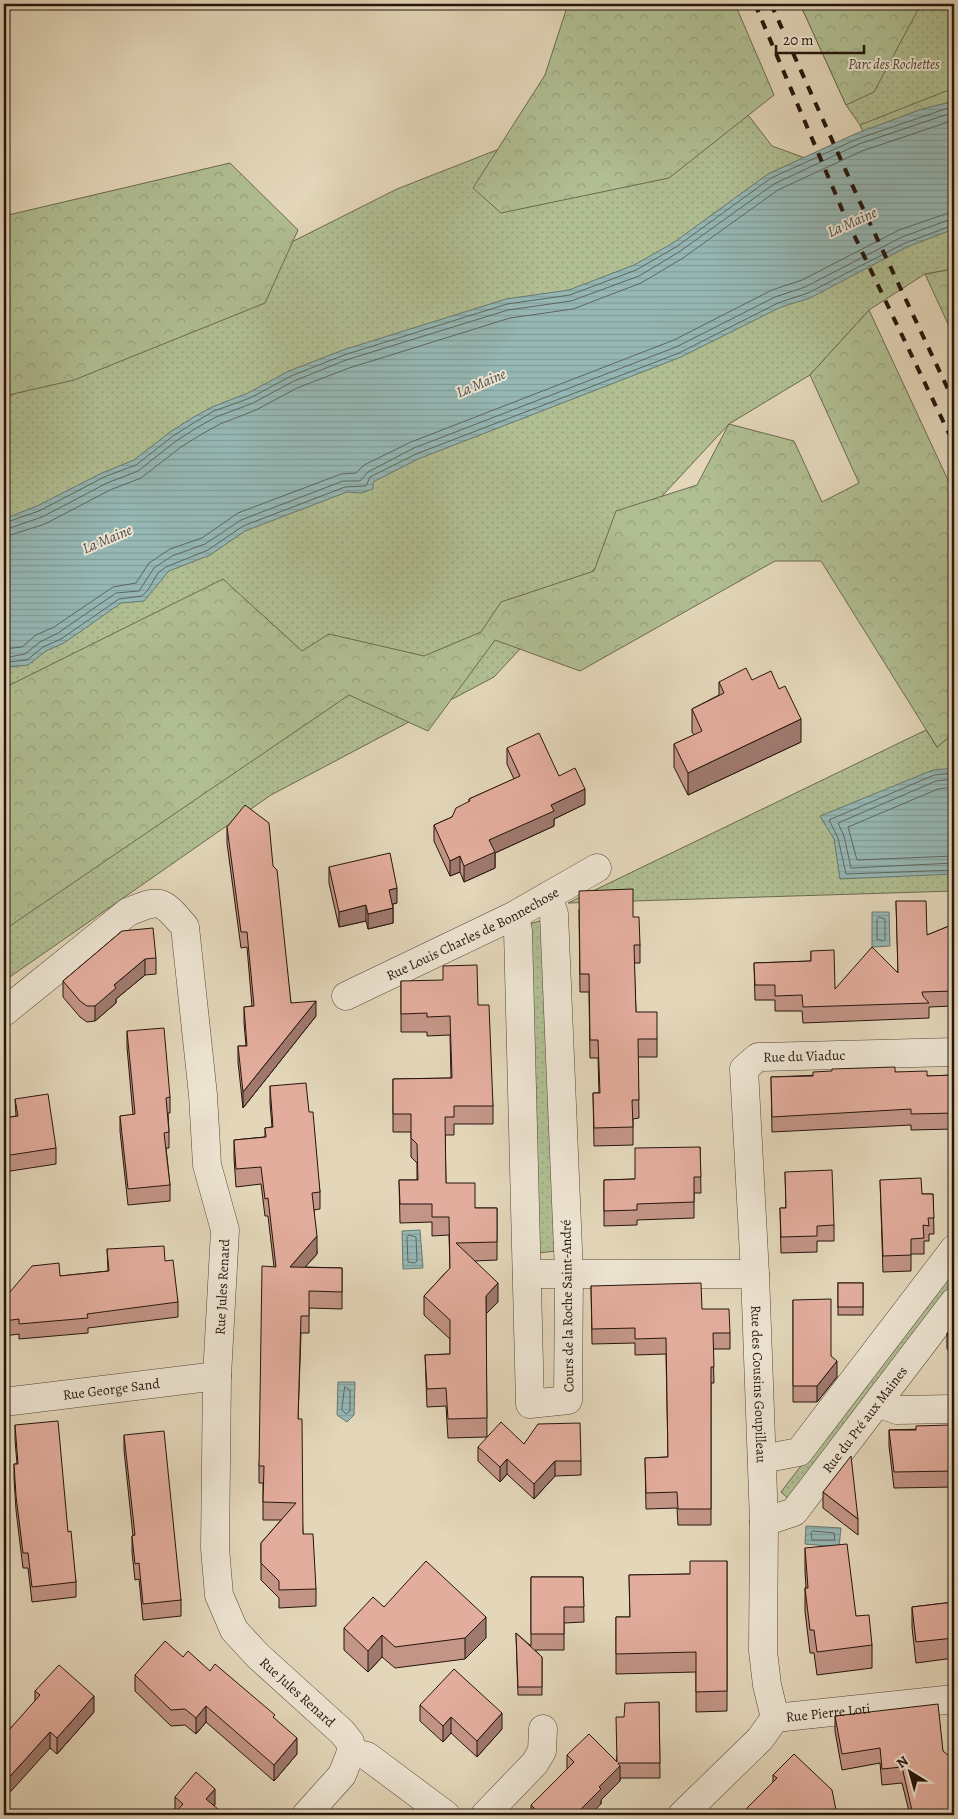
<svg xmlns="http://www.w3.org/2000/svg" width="958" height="1819" viewBox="0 0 958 1819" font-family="Alegreya,serif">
<defs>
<pattern id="grass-dots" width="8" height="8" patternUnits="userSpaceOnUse" patternTransform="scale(1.25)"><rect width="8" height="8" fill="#b0be92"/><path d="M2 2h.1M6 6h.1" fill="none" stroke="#97a27d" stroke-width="1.8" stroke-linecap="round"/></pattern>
<pattern id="forest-crowns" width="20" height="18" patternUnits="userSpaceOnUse" patternTransform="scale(1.25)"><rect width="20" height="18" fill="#b0be92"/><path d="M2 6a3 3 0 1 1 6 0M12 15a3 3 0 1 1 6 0" fill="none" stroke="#97a27d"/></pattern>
<pattern id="water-rules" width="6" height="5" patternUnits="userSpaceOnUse" patternTransform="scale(1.25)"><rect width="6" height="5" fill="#96b8b5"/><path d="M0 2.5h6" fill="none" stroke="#819d9a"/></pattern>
</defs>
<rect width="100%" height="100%" fill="#e3d6b9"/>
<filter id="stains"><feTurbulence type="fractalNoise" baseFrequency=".004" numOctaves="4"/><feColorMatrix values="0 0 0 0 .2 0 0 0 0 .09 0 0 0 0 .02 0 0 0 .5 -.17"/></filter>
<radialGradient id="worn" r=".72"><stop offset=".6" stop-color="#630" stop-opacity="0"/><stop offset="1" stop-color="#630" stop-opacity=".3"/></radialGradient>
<g fill="url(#grass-dots)" stroke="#6a6a4f">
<polygon points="800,4 954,4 954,269 925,274 869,310 810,375 729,424 494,677 271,795 4,981 4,402 82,337 214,281 397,189 563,124 716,73 772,146 891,189 860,125 846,105"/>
<polygon points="926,730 937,747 954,733 954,891 568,903"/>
<polygon points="543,920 556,1251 538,1253 526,925"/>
<polygon points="954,1265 954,1289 791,1501 781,1492"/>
</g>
<g fill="url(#forest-crowns)" stroke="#6a6a4f">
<polygon points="568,4 735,4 774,95 669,178 501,213 473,188 545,75"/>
<polygon points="800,4 921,4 874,92 846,105"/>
<polygon points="954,88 954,111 867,139 860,125"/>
<polygon points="230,163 298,230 265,303 74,380 4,396 4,216"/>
<polygon points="954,269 954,337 925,274"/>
<polygon points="869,310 954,493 954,733 937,747 821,561 775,561 580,671 495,640 428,731 349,695 4,930 4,688 223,579 302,651 329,634 424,656 481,632 501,602 594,571 616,511 697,485 729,424 794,441 822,502 859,483 810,375"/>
</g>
<g fill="url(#water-rules)" stroke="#697771">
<polygon points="954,101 954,229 907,247 810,298 781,307 681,357 418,459 373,482 373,489 361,493 347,492 245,531 210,555 169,571 144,601 121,603 64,643 46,651 28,665 10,667 4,672 4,519 37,506 102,473 134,460 170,432 192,418 212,407 248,393 289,371 343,350 506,299 569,290 634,265 673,243 768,174 855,134 919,110"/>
<polygon points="954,768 954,874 840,879 834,839 820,816 933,770"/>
<polygon points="872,912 889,912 890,946 872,947"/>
<polygon points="420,1230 423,1268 403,1269 402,1231"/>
<polygon points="338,1382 355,1382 354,1415 347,1422 337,1415"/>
<polygon points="806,1526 841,1528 839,1547 805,1544"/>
</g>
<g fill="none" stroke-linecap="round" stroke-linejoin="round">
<g stroke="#5e6660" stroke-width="1">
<polyline points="4,523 39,511 104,477 136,465 173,436 195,422 214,411 250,398 291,376 344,355 507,304 570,295 636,270 676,247 771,178 857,139 954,106"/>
<polyline points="4,530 42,517 107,483 138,471 176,441 198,427 216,417 253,403 294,381 346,360 508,310 571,301 639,276 679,252 774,184 859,144 954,112"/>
<polyline points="4,537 45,524 110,490 141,478 181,447 202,434 220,424 256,410 297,388 349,368 510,318 573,309 641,283 683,258 778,190 862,151 954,120"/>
<polyline points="4,649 22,647 36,635 54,627 113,587 136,583 149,563 170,549 202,538 238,513 341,474 356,473 364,465 411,442 674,340 772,290 802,280 899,230 954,211"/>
<polyline points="4,658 25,654 40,642 58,633 116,593 139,591 154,568 172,556 205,544 241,520 343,481 360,481 368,472 414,448 676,347 775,297 805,287 902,237 954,218"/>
<polyline points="4,666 9,662 27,660 43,647 61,639 119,599 142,596 148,590 158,573 166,567 208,550 243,526 345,487 366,486 370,477 416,454 679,353 778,303 808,293 905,243 954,225"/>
<polyline points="954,773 934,775 829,820 838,838 846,874 954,870"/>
<polyline points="954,779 936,781 838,823 844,836 851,868 954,863"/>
<polyline points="954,787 938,789 848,827 857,860 954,856"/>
<polygon points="879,917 885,919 885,939 883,941 877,939 877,920"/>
<polygon points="409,1235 416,1237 417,1261 415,1263 408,1262 407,1238"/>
<polygon points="345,1387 350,1390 350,1411 346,1414 342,1410"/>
<polygon points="813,1531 834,1533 835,1540 812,1540 811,1533"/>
</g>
<g stroke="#544537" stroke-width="29">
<g id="minor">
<polyline points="515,915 518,931 530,1404 568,1400 569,1273 554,914 548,896"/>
<path id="s1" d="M346 996 515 915 597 868"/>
<path id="s2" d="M4 1012 128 912C161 898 162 900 185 927L203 1095 207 1165 225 1230 217 1376 215 1548 219 1595 234 1630 258 1656 342 1732 350 1742 351 1752"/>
<path id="s3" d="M527 1274H755L764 1522 763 1651 767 1685 775 1718"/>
<path id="s4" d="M755 1274 744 1069 758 1057 954 1052"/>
<path id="s5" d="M4 1402 217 1376"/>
<polyline points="878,1403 897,1410 954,1409"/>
<polyline points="762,1459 799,1452 954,1249"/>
<path id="s6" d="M764 1522 794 1512 954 1302"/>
<polyline points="351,1752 367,1756 446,1815"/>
<polyline points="306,1815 342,1775 351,1752"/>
<polyline points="485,1815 535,1763 542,1751 543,1729"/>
<path id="s7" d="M682 1815 760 1739 775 1718 954 1699"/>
</g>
</g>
<use href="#minor" stroke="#ede4d2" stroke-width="28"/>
<g stroke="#25150c" stroke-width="4" stroke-dasharray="9 9" stroke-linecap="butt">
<polyline points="755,4 844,214 954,444"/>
<polyline points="771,4 859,200 954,402"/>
</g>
</g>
<g fill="#c39587" stroke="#25150c">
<polygon points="752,680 801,742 688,795 674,767 674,744 694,735 692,732 692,709 719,695 719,682"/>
<polygon points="507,748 559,776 585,804 554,819 554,826 495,853 495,868 464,882 460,872 450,876 434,841 434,825 452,817 469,801 469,799 514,779 507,764"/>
<polygon points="227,827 273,866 291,1003 316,1016 243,1108 238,1062 238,1046 246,1046 244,1023 244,1007 252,1006 247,947 241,948 227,843"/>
<polygon points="329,867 397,903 393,904 393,923 368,929 366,921 339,927 329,883"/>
<polygon points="896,901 927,935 954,924 954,1006 929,1007 929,1018 803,1023 802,1011 775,1011 775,1000 755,1000 754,963 811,961 811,951 835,989 898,972"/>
<polygon points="579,909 633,917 640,945 640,963 634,963 636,1012 657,1039 657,1057 638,1057 639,1118 633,1119 633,1145 594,1146 593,1093 599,1093 598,1058 590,1058 589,992 580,992"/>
<polygon points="122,931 156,958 156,974 145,975 116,999 116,1003 95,1021 87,1022 80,1017 63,997 63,981"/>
<polygon points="401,981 478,1005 493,1106 493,1124 454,1124 454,1135 445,1135 446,1183 475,1208 497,1208 497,1260 474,1261 498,1302 486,1314 487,1437 448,1438 446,1406 427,1407 425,1355 450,1354 450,1339 424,1315 424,1296 450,1268 449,1235 432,1236 432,1222 400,1223 399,1180 417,1180 417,1163 411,1157 411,1132 393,1132 393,1079 451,1078 450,1035 427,1036 427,1032 401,1032"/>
<polygon points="127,1031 170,1097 170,1113 168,1113 169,1132 169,1148 166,1148 170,1185 170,1201 128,1205 120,1131 120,1116 133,1115 127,1047"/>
<polygon points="895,1072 927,1076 954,1075 954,1129 911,1130 911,1125 772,1132 771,1077"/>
<polygon points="270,1086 309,1112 320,1192 320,1209 314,1210 317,1254 305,1267 342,1268 342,1309 309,1308 309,1333 301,1333 298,1419 303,1534 316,1589 316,1606 279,1608 279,1598 261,1580 261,1543 281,1520 263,1520 263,1483 259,1483 259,1466 274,1267 268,1216 265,1216 261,1184 236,1187 234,1158 234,1140 265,1137 265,1128 272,1127 270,1103"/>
<polygon points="15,1099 56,1148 56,1164 4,1172 4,1118 16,1116"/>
<polygon points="700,1147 701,1193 694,1193 694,1218 637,1220 637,1225 604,1226 604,1180 635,1179"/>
<polygon points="785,1172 834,1225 834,1241 817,1241 817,1252 781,1253 780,1208 786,1208"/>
<polygon points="880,1180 922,1194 933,1194 934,1234 929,1234 929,1241 924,1241 924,1254 911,1254 911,1271 883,1272"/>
<polygon points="107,1249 165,1261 178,1302 178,1317 88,1328 88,1333 19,1339 19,1334 4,1336 4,1299 60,1276 108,1271"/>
<rect x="838" y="1283" width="25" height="32"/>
<polygon points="591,1286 702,1309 730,1333 730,1349 713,1349 714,1383 711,1383 711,1525 678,1525 677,1508 646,1509 645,1458 668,1457 666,1354 635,1355 635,1343 592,1344"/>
<polygon points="793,1300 837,1377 817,1402 793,1402"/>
<polygon points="954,1328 954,1362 947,1348 947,1333"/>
<polygon points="15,1425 68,1532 76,1582 76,1597 32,1602 28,1568 23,1568 16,1510 14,1479 14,1464 17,1464 15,1440"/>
<polygon points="954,1428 954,1487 894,1488 889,1446 889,1430"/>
<polygon points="124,1435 181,1600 181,1616 143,1620 139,1579 135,1580 132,1552 132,1536 133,1536 124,1450"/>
<polygon points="524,1444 581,1461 581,1475 555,1476 534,1499 507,1474 500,1482 478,1461 478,1447"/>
<polygon points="823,1492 858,1519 858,1535 823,1508"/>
<polygon points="805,1548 856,1616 872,1645 872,1668 817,1675 814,1653 810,1653 805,1611 805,1588 806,1588 805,1571"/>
<polygon points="727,1561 727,1711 696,1712 696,1672 616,1674 616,1617 630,1617 629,1575 690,1574"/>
<polygon points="531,1577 583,1577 584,1622 564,1623 564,1650 535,1650 542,1657 542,1695 518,1695 516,1633 531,1646"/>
<polygon points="954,1602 954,1658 916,1663 912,1627 912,1607"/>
<polygon points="384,1607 486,1638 465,1659 395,1668 382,1657 368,1672 344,1650 344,1628"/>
<polygon points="183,1657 210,1671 275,1719 297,1754 274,1781 206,1722 196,1734 185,1725 171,1726 135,1691 135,1675"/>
<polygon points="35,1691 94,1712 57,1754 50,1748 9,1730 35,1702"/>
<polygon points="659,1702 660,1778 620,1778 620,1781 601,1800 601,1804 590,1815 531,1815 531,1805 567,1769 567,1755 616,1762 624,1717"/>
<polygon points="420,1705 502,1729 477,1757 451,1733 443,1742 420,1721"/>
<polygon points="835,1716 943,1751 954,1815 910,1815 902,1783 882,1785 880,1763 842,1770 835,1731"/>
<polygon points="773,1775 837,1815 773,1782"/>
<polygon points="175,1797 215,1805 175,1813"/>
</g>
<g fill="#9f796e" stroke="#25150c">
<polygon points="801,719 801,742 688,795 688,773"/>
<polygon points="585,789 585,804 554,819 554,826 495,853 495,868 464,882 464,866 489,840 551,805"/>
<polygon points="460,856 460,872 450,876 450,861"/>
<polygon points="397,888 397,903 389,905 389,890"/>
<polygon points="366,905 366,921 339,927 339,912"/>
<polygon points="393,908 393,923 368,929 368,914"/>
<polygon points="145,959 145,975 116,999 116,1003 95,1021 95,1006 114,985"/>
<polygon points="316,1001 316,1016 243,1108 243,1092"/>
<polygon points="317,1236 317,1254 290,1284 290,1267"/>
<polygon points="498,1283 498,1302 486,1314 486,1296"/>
<polygon points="837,1361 837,1377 817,1402 817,1386"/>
<polygon points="507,1459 507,1474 500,1482 500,1467"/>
<polygon points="555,1461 555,1476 534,1499 534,1484"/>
<polygon points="486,1617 486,1638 465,1659 465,1638"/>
<polygon points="382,1635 382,1657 368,1672 368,1651"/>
<polygon points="94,1696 94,1712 57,1754 57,1738"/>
<polygon points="206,1706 206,1722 196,1734 196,1718"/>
<polygon points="502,1713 502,1729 477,1757 477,1741"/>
<polygon points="451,1717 451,1733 443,1742 443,1726"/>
<polygon points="50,1732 50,1748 4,1799 4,1783"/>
<polygon points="297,1738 297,1754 274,1781 274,1765"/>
<polygon points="620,1766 620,1781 601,1800 601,1804 590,1815 575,1815 599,1787"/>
<polygon points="215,1789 215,1805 206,1814 206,1799"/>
<polygon points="924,1813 924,1815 913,1815"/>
</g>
<g fill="#e3ad9d" stroke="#25150c">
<polygon points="746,668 752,680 771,671 779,689 785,686 801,719 688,773 674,744 702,731 692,709 724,693 719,682"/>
<polygon points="539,733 559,776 575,768 585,789 551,805 554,811 489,840 495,852 464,866 460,856 450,861 434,825 452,817 456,808 470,801 469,799 520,776 507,748"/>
<polygon points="245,805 269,823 273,866 277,870 291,1003 316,1001 243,1092 238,1046 247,1046 244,1007 254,1006 247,932 241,932 227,827"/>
<polygon points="390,853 397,888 389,890 393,908 368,914 366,905 339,912 329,867"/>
<polygon points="633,889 633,917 639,917 640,945 634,945 636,1012 657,1012 657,1039 638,1039 639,1100 632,1100 633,1127 594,1128 593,1093 600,1093 598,1040 590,1040 589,974 580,974 579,891"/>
<polygon points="896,901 926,901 927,935 954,924 954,991 922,992 923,996 929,1003 803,1007 802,995 775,996 775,985 755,985 754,963 811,961 811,951 834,950 835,989 872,947 898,973"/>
<polygon points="153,928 156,958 145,959 114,985 116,988 95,1006 87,1006 80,1001 63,981 122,931"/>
<polygon points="477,965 478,1005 489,1005 493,1106 454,1106 454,1117 445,1117 446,1183 475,1183 475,1208 497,1208 497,1242 456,1243 498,1283 486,1296 487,1418 448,1419 446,1388 427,1389 425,1355 450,1354 450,1320 424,1296 450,1268 449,1217 432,1217 432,1204 400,1204 399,1180 418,1180 417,1144 411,1138 411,1114 393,1114 393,1079 452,1078 450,1016 427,1017 427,1013 401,1014 401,981 443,980 443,966"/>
<polygon points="164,1028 170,1097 166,1098 169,1132 164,1133 170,1185 128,1189 120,1116 135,1114 127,1031"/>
<polygon points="895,1067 895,1072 927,1071 927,1076 954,1075 954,1113 911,1114 911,1109 772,1117 771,1077 813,1076 813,1072 832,1071 832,1069"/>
<polygon points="306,1083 309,1112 313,1112 320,1192 312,1193 317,1236 290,1267 342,1268 342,1292 309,1291 309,1316 301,1316 298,1419 302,1419 303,1534 313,1534 316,1589 279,1590 279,1581 261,1563 261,1543 296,1503 263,1502 264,1466 259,1466 262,1266 276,1267 268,1198 265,1199 261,1167 236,1169 234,1140 266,1137 265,1128 273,1127 270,1086"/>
<polygon points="48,1094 56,1148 4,1156 4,1118 18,1116 15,1099"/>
<polygon points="700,1147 701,1177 694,1177 694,1202 637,1204 637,1210 604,1211 604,1180 635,1179 635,1148"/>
<polygon points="832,1170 834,1225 817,1226 817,1236 781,1237 780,1208 786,1208 785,1172"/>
<polygon points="921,1178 922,1194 933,1194 934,1218 928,1218 929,1226 923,1225 924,1238 911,1239 911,1255 883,1256 880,1180"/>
<polygon points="164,1246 165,1261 173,1260 178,1302 87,1314 88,1318 19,1324 19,1319 4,1321 4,1299 32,1266 59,1263 60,1276 109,1271 107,1249"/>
<polygon points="701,1283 702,1309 729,1309 730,1333 713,1333 714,1367 711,1367 711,1509 678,1509 677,1492 646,1493 645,1458 668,1457 666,1338 635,1339 635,1328 592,1329 591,1286"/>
<rect x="838" y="1283" width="25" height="24"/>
<polygon points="831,1299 831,1356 837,1361 817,1386 793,1386 793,1300"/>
<polygon points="954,1328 954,1347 947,1333"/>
<polygon points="58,1421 68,1532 71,1531 76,1582 32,1587 28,1553 23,1553 16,1496 14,1464 18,1464 15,1425"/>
<polygon points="501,1422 524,1444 538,1424 580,1423 581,1461 555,1461 534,1484 507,1459 500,1467 478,1447"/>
<polygon points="950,1425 950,1428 954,1428 954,1471 894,1472 889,1430 916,1430 916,1426"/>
<polygon points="164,1431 181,1600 143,1604 139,1563 135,1564 132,1536 135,1535 124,1435"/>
<polygon points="851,1456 858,1519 823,1492"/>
<polygon points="847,1544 856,1616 869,1615 872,1645 817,1652 814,1630 810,1630 805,1588 808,1588 805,1548"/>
<polygon points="426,1561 486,1617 465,1638 395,1647 382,1635 368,1651 344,1628 373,1597 384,1607"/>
<polygon points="690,1561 727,1561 727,1691 696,1692 696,1652 616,1654 616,1617 630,1617 629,1575 690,1574"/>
<polygon points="531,1577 583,1577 584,1607 564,1607 564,1634 531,1634"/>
<polygon points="954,1602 954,1638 916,1642 912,1607"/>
<polygon points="516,1633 542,1657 542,1687 518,1687"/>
<polygon points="165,1641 183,1657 188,1651 210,1671 215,1664 275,1715 273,1717 297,1738 274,1765 206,1706 196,1718 185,1709 171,1710 135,1675"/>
<polygon points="59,1665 94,1696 57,1738 50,1732 4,1783 4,1725 9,1730 40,1695 35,1691"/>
<polygon points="454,1669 502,1713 477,1741 451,1717 443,1726 420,1705"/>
<polygon points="659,1702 660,1763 618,1763 620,1766 599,1787 601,1789 575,1815 541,1815 531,1805 574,1762 567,1755 589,1734 617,1762 616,1717 624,1717 625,1703"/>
<polygon points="938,1704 943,1751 954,1760 954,1815 925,1815 924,1813 913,1815 902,1767 882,1769 880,1748 842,1754 835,1716"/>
<polygon points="794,1754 832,1790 837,1815 740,1815 777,1778 773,1775"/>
<polygon points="196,1772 215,1789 206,1799 225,1815 173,1815 183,1804 175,1797"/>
<polygon points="357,1812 361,1815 354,1815"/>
</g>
<g text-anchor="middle" stroke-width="4" stroke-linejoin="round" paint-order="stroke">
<g font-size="14" font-style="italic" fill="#4f4834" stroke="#ede4d2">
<text x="894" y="69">Parc des Rochettes</text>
</g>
<g font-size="14" fill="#25150c" stroke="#ede4d2">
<text dy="5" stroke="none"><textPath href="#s1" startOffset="141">Rue Louis Charles de Bonnechose</textPath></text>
<text dy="5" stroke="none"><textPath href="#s4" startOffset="270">Rue du Viaduc</textPath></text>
<text transform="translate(222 1287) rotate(-87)" y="5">Rue Jules Renard</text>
<text transform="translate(567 1306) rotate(-91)" y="5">Cours de la Roche Saint-André</text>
<text dy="5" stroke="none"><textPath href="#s3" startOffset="338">Rue des Cousins Goupilleau</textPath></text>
<text dy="5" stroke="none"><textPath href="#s5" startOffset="108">Rue George Sand</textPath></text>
<text dy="5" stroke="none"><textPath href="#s6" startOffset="148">Rue du Pré aux Maines</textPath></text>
<text dy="5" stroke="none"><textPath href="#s2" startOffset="1026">Rue Jules Renard</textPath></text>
<text dy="5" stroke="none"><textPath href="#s7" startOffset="188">Rue Pierre Loti</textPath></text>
</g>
<g font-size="15" font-style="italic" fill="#4d4e47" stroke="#ede4d2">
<text transform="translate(852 222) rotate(-24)" y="5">La Maine</text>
<text transform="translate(481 383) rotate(-23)" y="5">La Maine</text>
<text transform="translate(107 539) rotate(-23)" y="5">La Maine</text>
</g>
</g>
<rect width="958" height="1819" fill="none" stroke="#e3d6b9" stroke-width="20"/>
<rect x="5" y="5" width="948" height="1809" fill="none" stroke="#25150c" stroke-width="2.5"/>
<rect x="10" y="10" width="938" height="1799" fill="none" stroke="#25150c"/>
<g transform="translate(910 1772) rotate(323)" stroke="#ede4d2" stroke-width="4" paint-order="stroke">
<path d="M0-4L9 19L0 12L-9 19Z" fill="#25150c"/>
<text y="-8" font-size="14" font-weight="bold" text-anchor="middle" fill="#25150c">N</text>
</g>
<path d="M776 45v8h88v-8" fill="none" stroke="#25150c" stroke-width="2.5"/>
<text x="783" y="45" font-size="15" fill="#25150c" stroke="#ede4d2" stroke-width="4" paint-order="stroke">20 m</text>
<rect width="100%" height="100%" filter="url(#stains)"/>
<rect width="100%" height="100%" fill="url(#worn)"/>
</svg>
